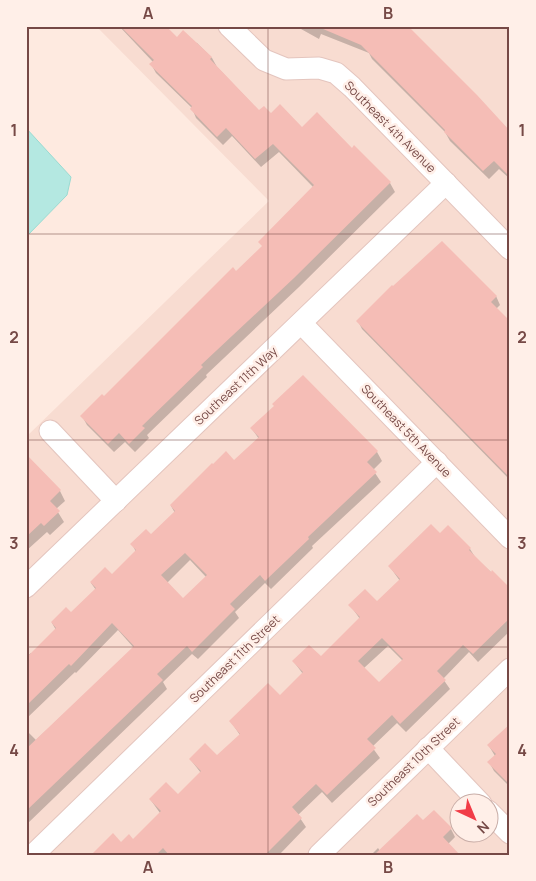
<svg xmlns="http://www.w3.org/2000/svg" width="536" height="881" viewBox="0 0 536 881" font-family="Manrope,sans-serif">
<rect width="100%" height="100%" fill="#feeae0"/>
<path fill="#f8dcd1" fill-rule="evenodd" d="M96 26H510V855H26V437L269 201ZM458 804H488V834H458Z"/>
<polygon fill="#b4e8e1" stroke="#99dbd2" points="26,128 71,177 67,195 26,237"/>
<g fill="#0003" fill-rule="evenodd">
<polygon points="119,26 164,26 177,38 197,43 212,58 217,67 259,111 270,114 352,150 354,147 390,183 395,192 299,287 206,375 207,377 147,435 149,438 135,452 125,442 114,452 87,425 82,416 104,398 263,247 313,187 279,152 261,167 232,136 223,145 196,118 192,108 156,73 151,64 153,62"/>
<polygon points="300,26 377,26 510,132 510,179 499,169 489,179 450,141 445,132 372,59 369,53 321,34 319,39 301,29"/>
<polygon points="496,296 500,305 496,309 510,330 510,480 362,329 358,321"/>
<path d="M303 377 377 452 382 461 373 470 381 482 312 546 313 548 271 589 265 583 235 612 239 618 198 659 192 654 163 682 167 689 26 825V730L36 740 134 648 118 630 76 673 75 672 26 719V657L31 653 32 654 56 630 52 623 71 614 96 590 91 583 112 575 136 552 132 544 151 536 175 513 171 506 234 461 259 439 252 429ZM190 560 206 577 183 600 167 583Z"/>
<polygon points="26,469 60,491 65,501 56,509 64,522 50,535 47,532 26,551"/>
<path d="M440 535 470 549 475 557 510 590V631L478 662 469 652 443 679 450 689 406 732 397 723 372 747 380 758 332 803 322 792 298 815 306 827 279 855H92L133 840 160 813 150 799 178 796 201 773 190 759 217 757 240 735 231 722 280 697 303 674 294 662 321 658 360 619 350 605 377 603 400 581 390 567ZM388 646 403 661 379 684 364 668Z"/>
<polygon points="510,725 510,787 494,771 489,762 495,756 489,746"/>
<polygon points="423,822 451,829 455,837 448,844 458,855 371,855 378,848 380,851"/>
</g>
<g fill="#f5bdb6" fill-rule="evenodd">
<polygon points="120,26 166,26 177,37 183,30 212,57 210,59 259,110 264,106 271,113 280,104 302,127 317,112 352,148 354,145 391,182 294,278 201,365 203,367 142,426 145,428 129,444 119,433 108,444 80,416 102,394 104,396 233,267 236,271 262,246 258,242 314,185 273,144 255,159 226,128 217,137 215,135 190,109 192,106 149,64 154,60"/>
<polygon points="316,26 408,26 477,95 510,131 510,177 494,161 483,171 444,132 445,130 361,45"/>
<polygon points="442,241 497,296 491,302 510,321 510,478 356,321 392,285 393,286"/>
<path d="M303 375 378 451 367 462 377 472 308 537 309 539 265 581 260 575 230 604 235 609 192 652 187 646 157 674 163 680 26 811V749L134 646 112 623 71 666 69 664 26 706V658L56 628 51 622 66 607 71 612 96 588 90 582 105 567 112 574 136 550 130 544 146 529 151 534 175 511 170 505 212 463 213 464 226 451 234 460 259 437 250 428 274 406 272 404ZM185 553 207 575 183 598 161 575Z"/>
<polygon points="26,454 61,490 50,501 60,511 44,526 41,523 26,537"/>
<path d="M431 524 440 533 448 525 471 548 469 550 491 572 492 570 510 588V618L473 654 463 645 437 671 446 680 400 724 392 715 367 739 376 748 327 795 316 784 292 807 302 818 265 855H169L163 848 156 855H91L113 833 121 842 129 834 133 839 161 811 149 799 166 782 178 794 201 771 189 759 205 743 217 755 240 734 229 721 268 683 280 695 303 672 292 661 309 645 321 656 360 617 348 605 365 589 377 601 400 579 388 566ZM382 638 403 659 379 682 358 661Z"/>
<polygon points="510,724 510,785 487,762 496,754 487,745"/>
<polygon points="434,810 452,828 443,837 460,855 374,855 417,814 423,820"/>
</g>
<g fill="none" stroke-linecap="round" stroke-linejoin="round">
<g stroke="#e4c5be" stroke-width="23">
<g id="minor">
<polyline points="229,26 264,60 286,69 319,68 336,73 352,87 510,249"/>
<polyline points="302,324 510,538"/>
<polyline points="50,431 116,501"/>
<polyline points="26,587 446,183"/>
<polyline points="428,748 481,804"/>
<polyline points="488,811 510,833"/>
<polyline points="33,855 437,462"/>
<polyline points="319,855 510,669"/>
</g>
</g>
<use href="#minor" stroke="#fff" stroke-width="21"/>
</g>
<path fill="none" stroke="#764946" stroke-width="1" stroke-opacity="0.55" d="M268 26V855M26 234H510M26 440H510M26 647H510"/>
<g text-anchor="middle" stroke-width="5" stroke-linejoin="round" paint-order="stroke">
<g font-size="12" fill="#764946" stroke="#ffefe8">
<text transform="translate(390 127) rotate(45)" y="4">Southeast 4th Avenue</text>
<text transform="translate(236 386) rotate(-43)" y="4">Southeast 11th Way</text>
<text transform="translate(406 431) rotate(46)" y="4">Southeast 5th Avenue</text>
<text transform="translate(235 659) rotate(-44)" y="4">Southeast 11th Street</text>
<text transform="translate(414 762) rotate(-44)" y="4">Southeast 10th Street</text>
</g>
</g>
<rect width="536" height="881" fill="none" stroke="#ffefe8" stroke-width="55"/>
<g transform="translate(474 818) rotate(136)"><circle r="24" fill="#ffefe8" stroke="#c8ada7"/>
<path d="M0-4L9 19L0 12L-9 19Z" fill="#f13c47"/>
<text y="-8" font-size="14" font-weight="bold" text-anchor="middle" fill="#764946">N</text>
</g>
<rect x="28" y="28" width="480" height="826" fill="none" stroke="#764946" stroke-width="2"/>
<g font-size="16" text-anchor="middle" font-weight="bold" fill="#764946">
<text x="148" y="19">A</text>
<text x="388" y="19">B</text>
<text x="14" y="136">1</text>
<text x="522" y="136">1</text>
<text x="14" y="343">2</text>
<text x="522" y="343">2</text>
<text x="14" y="549">3</text>
<text x="522" y="549">3</text>
<text x="14" y="756">4</text>
<text x="522" y="756">4</text>
<text x="148" y="873">A</text>
<text x="388" y="873">B</text>
</g>
</svg>
